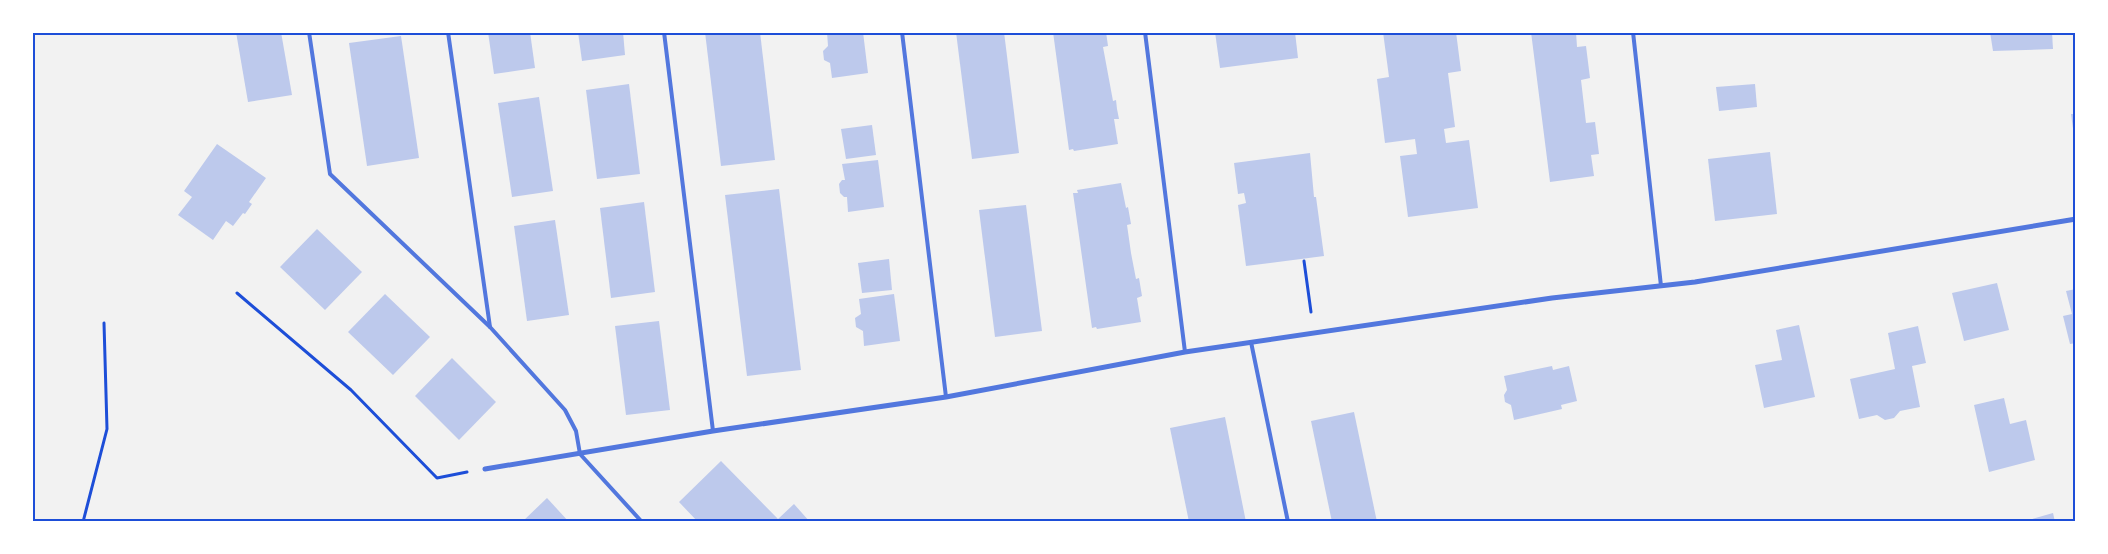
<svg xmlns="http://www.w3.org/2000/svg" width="2108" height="554" viewBox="0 0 2108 554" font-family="Merriweather,serif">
<rect width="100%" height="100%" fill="#f2f2f2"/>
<g fill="#bdc9ec">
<polygon points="236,32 281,32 292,95 248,102"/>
<polygon points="488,32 530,32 535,68 494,74"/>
<polygon points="578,32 623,32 625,55 582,61"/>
<polygon points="705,32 760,32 775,160 721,166"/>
<polygon points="827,32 863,32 868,73 832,78 830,63 824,60 823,51 828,46"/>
<polygon points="956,32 1004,32 1019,153 972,159"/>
<polygon points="1053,32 1106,32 1108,46 1103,47 1113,101 1116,100 1117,109 1119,119 1114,119 1118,144 1074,151 1073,149 1069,150"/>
<polygon points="1215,32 1295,32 1298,58 1220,68"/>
<polygon points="1383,32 1456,32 1461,71 1448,73 1455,127 1444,129 1446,143 1469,140 1478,208 1408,217 1400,156 1417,154 1415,139 1385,143 1377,79 1389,77"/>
<polygon points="1531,32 1576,32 1577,47 1586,46 1590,78 1581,80 1586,123 1595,122 1599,154 1591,155 1594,176 1550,182"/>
<polygon points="1990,32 2052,32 2053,49 1993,51"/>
<polygon points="401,36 419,158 367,166 349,43"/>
<polygon points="629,84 640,174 597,179 586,90"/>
<polygon points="1755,84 1757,107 1719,111 1716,87"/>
<polygon points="539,97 553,191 512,197 498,103"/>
<polygon points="2071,114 2076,114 2076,136 2074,136"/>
<polygon points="872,125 876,155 846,159 841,129"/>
<polygon points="217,144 266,178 249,202 252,204 245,214 243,213 233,226 226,221 213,240 178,215 192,197 184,191"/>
<polygon points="1770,152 1777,214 1715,221 1708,159"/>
<polygon points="1310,153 1314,197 1316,197 1324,256 1246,266 1238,205 1246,203 1244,193 1238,194 1234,163"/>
<polygon points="878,160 884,207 848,212 847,197 844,197 840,193 839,184 842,180 845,180 842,164"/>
<polygon points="1121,183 1126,208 1128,207 1131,224 1127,225 1131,253 1136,279 1139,278 1142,296 1137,298 1141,322 1097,329 1096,327 1092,328 1073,193 1078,193 1077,190"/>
<polygon points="779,189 801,370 747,376 725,195"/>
<polygon points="644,202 655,292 611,298 600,208"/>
<polygon points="1026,205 1042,331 995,337 979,210"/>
<polygon points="555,220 569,315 527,321 514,226"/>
<polygon points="317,229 362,272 325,310 280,267"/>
<polygon points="889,259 892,290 862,293 858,263"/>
<polygon points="1997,283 2009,330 1964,341 1952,293"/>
<polygon points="2076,289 2076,343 2070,344 2063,316 2072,314 2066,291"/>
<polygon points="385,294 430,337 393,375 348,332"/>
<polygon points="894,294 900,341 864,346 863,331 856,327 855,318 861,314 859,299"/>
<polygon points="659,321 670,410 626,415 615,326"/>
<polygon points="1799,325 1815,397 1764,408 1755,365 1782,360 1776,330"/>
<polygon points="1918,326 1926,363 1912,366 1920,407 1900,411 1894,418 1885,420 1877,415 1859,419 1850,379 1895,369 1888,333"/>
<polygon points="452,358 496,402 459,440 415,396"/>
<polygon points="1552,366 1553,370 1569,366 1577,401 1561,405 1562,409 1514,420 1511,405 1505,402 1504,395 1507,390 1504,376"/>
<polygon points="2004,398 2010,424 2026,420 2035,460 1989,472 1974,405"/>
<polygon points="1354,412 1377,522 1332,522 1311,421"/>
<polygon points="1225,417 1246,522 1189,522 1170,428"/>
<polygon points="721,461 778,519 794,504 810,522 698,522 679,502"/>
<polygon points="547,498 569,522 522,522"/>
<polygon points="2053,513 2055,522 2025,522 2025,521"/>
</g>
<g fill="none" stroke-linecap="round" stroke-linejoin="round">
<g stroke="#1d4ed8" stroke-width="3">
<polyline points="1304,261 1311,312"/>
<polyline points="237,293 351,390 437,478 467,472"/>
<polyline points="83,522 107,429 104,323"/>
</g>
<g stroke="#5277de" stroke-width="4">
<polyline points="309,32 330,174 490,327 565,410 576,431 580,454 642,522"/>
<polyline points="448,32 490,327"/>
<polyline points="664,32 713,431"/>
<polyline points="902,32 946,397"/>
<polyline points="1145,32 1185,352"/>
<polyline points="1633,32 1661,286"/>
<polyline points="1251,342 1288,522"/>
</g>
<polyline stroke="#5277de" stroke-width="5" points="485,469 713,431 946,397 1185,352 1552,298 1695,282 2076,219"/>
</g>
<rect width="2108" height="554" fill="none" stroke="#ffffff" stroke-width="68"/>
<rect x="34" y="34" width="2040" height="486" fill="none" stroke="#1d4ed8" stroke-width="2"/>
</svg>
